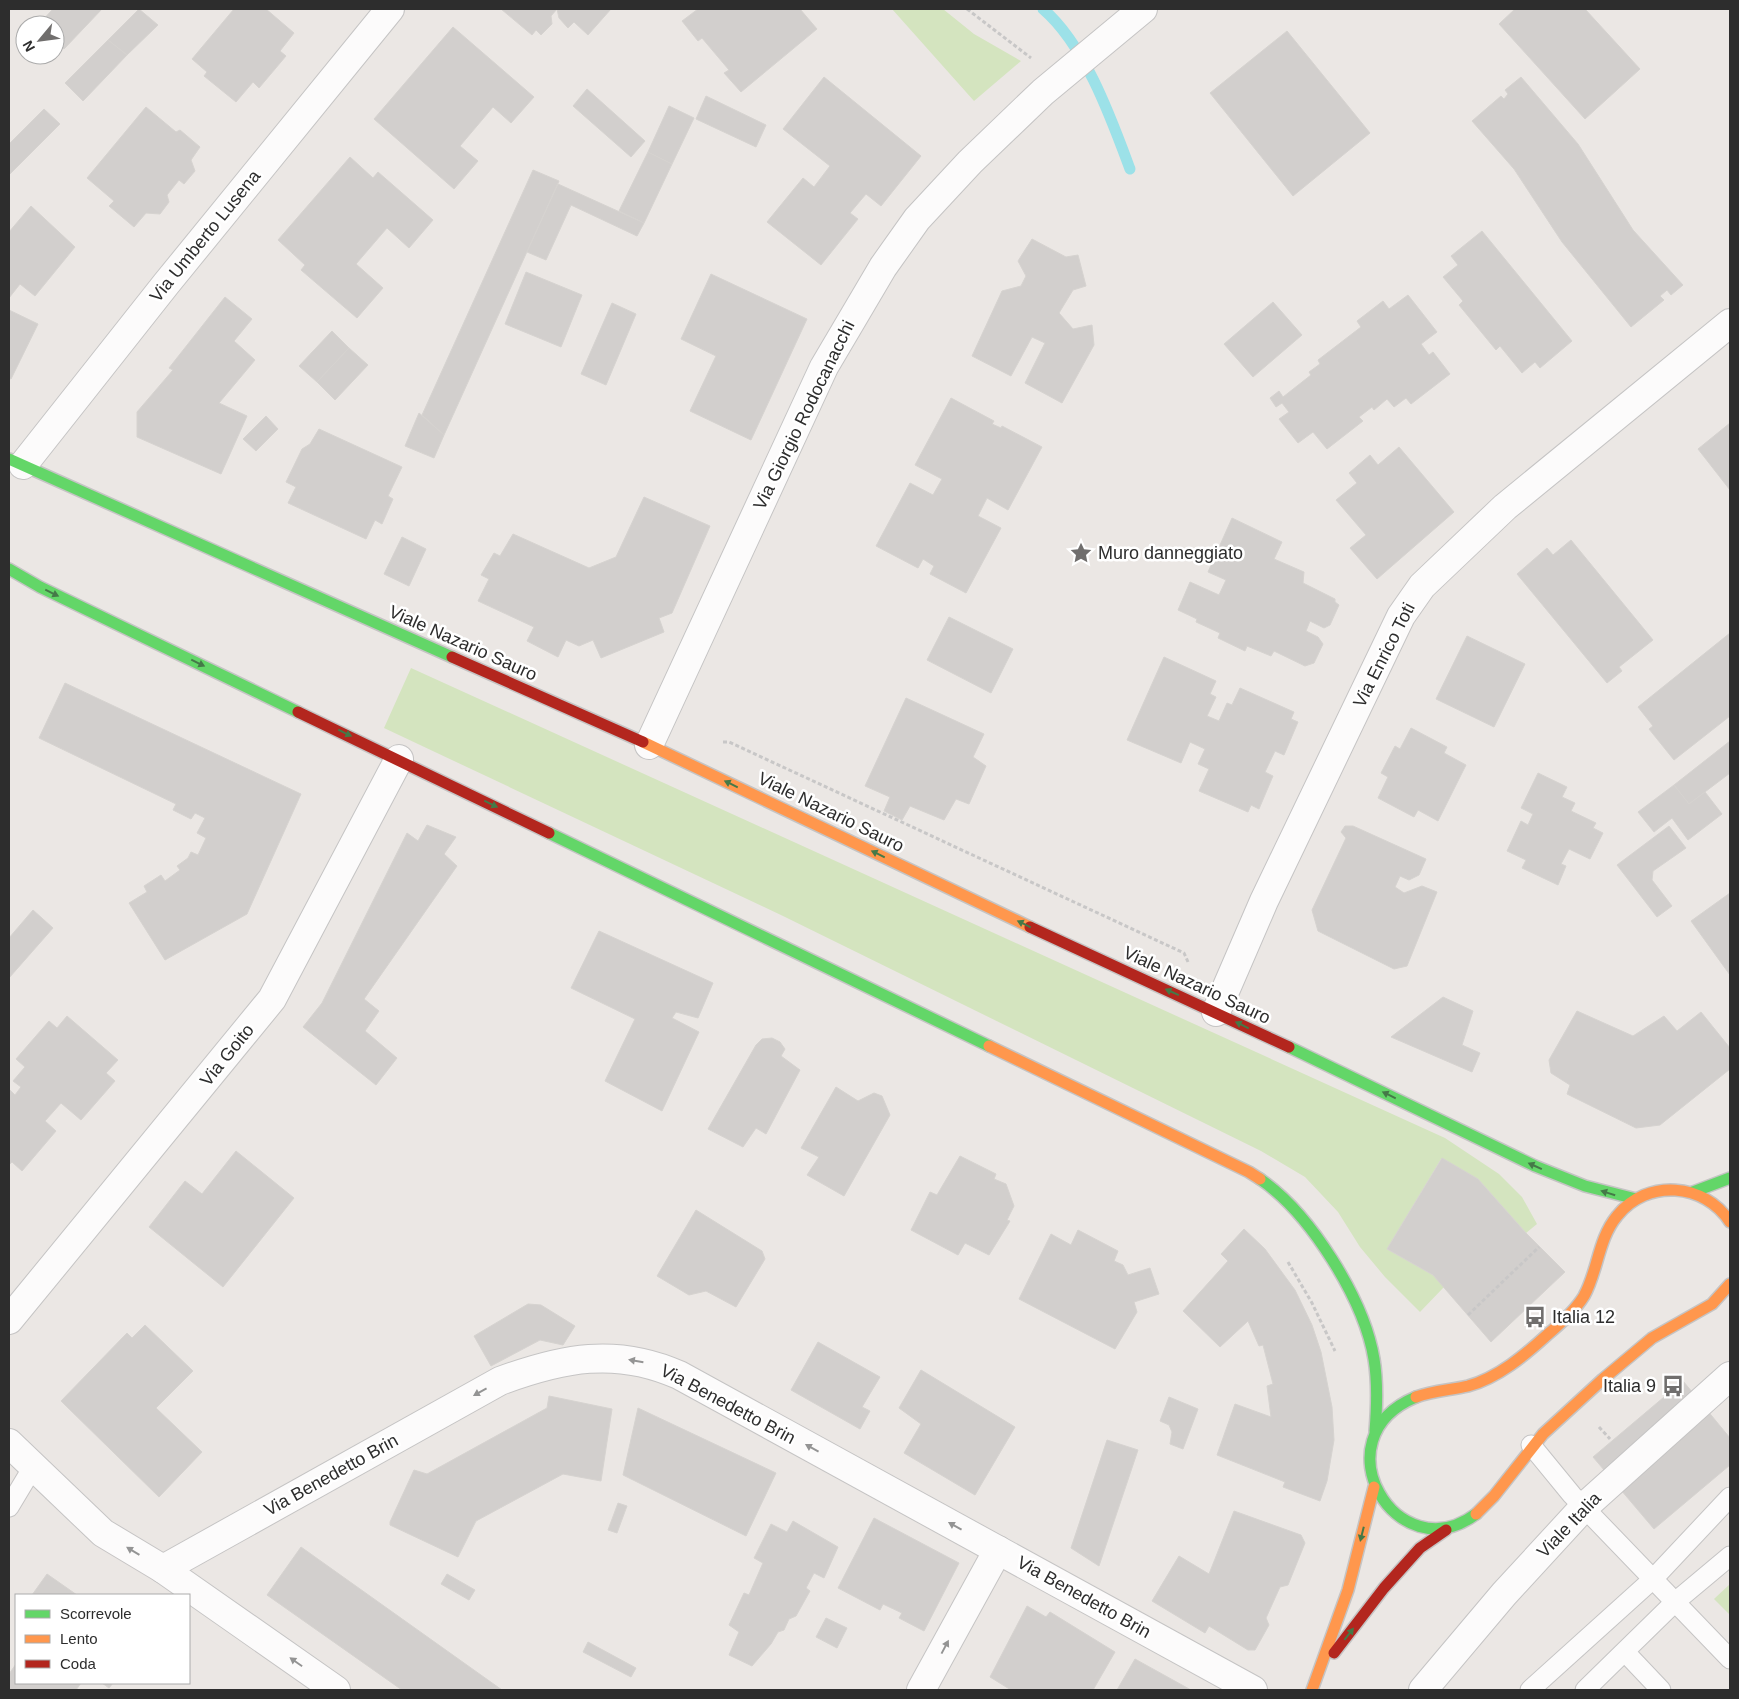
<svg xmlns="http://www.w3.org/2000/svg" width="1739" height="1699" viewBox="0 0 1739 1699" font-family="Helvetica,sans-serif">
<rect width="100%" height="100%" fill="#ebe7e4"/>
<g fill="#d4e4bf">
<polygon points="892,9 943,9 974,34 1021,61 974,101"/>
<polygon points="411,668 1445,1138 1499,1174 1522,1197 1537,1224 1526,1233 1478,1179 1441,1159 1387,1249 1433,1275 1444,1287 1420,1312 1385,1277 1360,1247 1338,1212 1305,1177 1261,1151 783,916 384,728"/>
<polygon points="1730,1584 1730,1615 1714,1599"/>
</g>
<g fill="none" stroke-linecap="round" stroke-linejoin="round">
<path stroke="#9ce1e8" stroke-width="11" d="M1043 9C1085 45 1111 118 1130 169"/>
</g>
<g fill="#d2cfcd" stroke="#d6d3d0">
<polygon points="53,9 102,9 64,49 55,41 55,25 38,25"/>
<polygon points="139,9 158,25 127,55 108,40"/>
<polygon points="234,9 266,9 294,33 280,51 286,56 259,88 253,82 236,102 204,76 207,72 192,59"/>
<polygon points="501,9 611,9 588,35 574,22 568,28 559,18 557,9 551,16 552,24 541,35 536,30 532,35"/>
<polygon points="698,9 800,9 817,29 741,92 724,73 729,70 702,38 698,41 682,21"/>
<polygon points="1515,9 1585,9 1640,69 1585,119 1499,24"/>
<polygon points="453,27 534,97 511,123 493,107 460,146 478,161 454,189 374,119"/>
<polygon points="1287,31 1370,133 1293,196 1210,93"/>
<polygon points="108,40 127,55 83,101 65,83"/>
<polygon points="824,77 921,156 881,206 866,194 850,213 858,219 821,265 767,222 803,178 814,187 830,166 783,129"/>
<polygon points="1521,77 1578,144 1633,230 1683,285 1671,295 1667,290 1660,296 1664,300 1631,327 1562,242 1514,169 1472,121 1501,96 1504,99 1508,94 1505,90"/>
<polygon points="587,89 645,141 631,157 573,106"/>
<polygon points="706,96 766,125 756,147 696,119"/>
<polygon points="669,106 694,118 672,164 648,152"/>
<polygon points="146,107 176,132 180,130 200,147 191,160 195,171 184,184 179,180 167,195 169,202 160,214 146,213 134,227 109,206 114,201 87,178"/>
<polygon points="44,109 60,124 9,175 9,144"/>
<polygon points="648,152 672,164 644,223 619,211"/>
<polygon points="350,157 373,178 378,172 433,220 409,248 387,228 356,264 383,288 357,318 301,270 305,265 278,240"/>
<polygon points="533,170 559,181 444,435 422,415"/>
<polygon points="558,184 644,223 637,236 571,205 546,260 527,252"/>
<polygon points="31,206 75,247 35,296 20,284 9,298 9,232"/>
<polygon points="1482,231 1572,341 1540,368 1535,362 1522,373 1500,346 1496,350 1459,305 1463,301 1443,277 1458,265 1451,256"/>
<polygon points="1032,239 1066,257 1078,255 1086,286 1073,290 1059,313 1073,329 1092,325 1094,345 1062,403 1025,383 1045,343 1032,337 1011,376 972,356 1002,291 1021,286 1026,276 1018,261"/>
<polygon points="526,272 582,295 561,347 505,324"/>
<polygon points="711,274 807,319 751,440 690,411 716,356 681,339"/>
<polygon points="1408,295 1437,332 1421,344 1429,355 1433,352 1450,374 1411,404 1406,398 1394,407 1387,399 1374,410 1372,407 1359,417 1363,421 1327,449 1313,432 1298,443 1279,419 1289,412 1282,403 1276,407 1270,398 1279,391 1283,397 1311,375 1309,372 1320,364 1318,360 1361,327 1357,321 1383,301 1389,309"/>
<polygon points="225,297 252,319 234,341 255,360 219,403 247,416 221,474 137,437 137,412 173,370 169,368"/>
<polygon points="1273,302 1302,335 1253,377 1224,344"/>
<polygon points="612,303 636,314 606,385 581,374"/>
<polygon points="9,310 38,324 11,379 9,378"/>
<polygon points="332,331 349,348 317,382 299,366"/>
<polygon points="349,348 368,365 335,400 317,382"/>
<polygon points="951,398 994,421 992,424 1001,428 1002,426 1042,447 1008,510 987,498 978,516 1001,528 966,593 930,574 934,566 923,559 918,568 876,546 910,483 933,495 942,479 915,465"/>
<polygon points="419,413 444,435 434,458 405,446"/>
<polygon points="266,416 278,429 256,451 243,439"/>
<polygon points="1730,423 1730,490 1698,449"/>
<polygon points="319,429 402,467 388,496 393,499 382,524 375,520 366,539 288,503 296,487 286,482 302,449 310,444"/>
<polygon points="1399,447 1454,512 1377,579 1350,548 1366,535 1336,500 1357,483 1349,473 1370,455 1378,465"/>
<polygon points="644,497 710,526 672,613 659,618 664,632 601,658 593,640 579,646 566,640 558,657 527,641 534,627 478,601 489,579 481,575 494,553 500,556 513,534 589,568 616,557"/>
<polygon points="1232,518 1282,542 1274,559 1304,572 1303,583 1335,599 1335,602 1339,605 1330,625 1324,628 1310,621 1306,631 1318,637 1323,644 1314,663 1305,666 1274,651 1271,656 1247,646 1245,651 1218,638 1220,633 1196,622 1197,619 1178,610 1190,582 1219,595 1226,580 1208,572"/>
<polygon points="402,537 426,549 409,586 384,574"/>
<polygon points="1571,540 1653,640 1619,667 1622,671 1607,683 1517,574 1547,548 1553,555"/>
<polygon points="949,617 1013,649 991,693 927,660"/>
<polygon points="1730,633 1730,716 1674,760 1649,729 1653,726 1638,707"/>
<polygon points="1467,636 1525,664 1494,727 1436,699"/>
<polygon points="1164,657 1216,681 1210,694 1216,697 1207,716 1219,721 1227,703 1232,705 1240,688 1294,712 1291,719 1298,722 1284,755 1275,751 1265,772 1273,776 1259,809 1251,805 1248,812 1199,791 1209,769 1198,764 1205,749 1190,742 1181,763 1127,740"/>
<polygon points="65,683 301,794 247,914 165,960 129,903 147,892 144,886 161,875 165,881 180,870 177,866 188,858 191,852 198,855 206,838 197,833 205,818 195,813 191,819 173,810 176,804 39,738"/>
<polygon points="906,698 984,734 973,757 986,766 969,804 956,799 944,820 910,806 902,820 884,811 890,797 865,786"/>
<polygon points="1411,728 1447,747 1444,753 1466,765 1438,821 1418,810 1414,817 1378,798 1388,777 1381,773 1395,746 1400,749"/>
<polygon points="1730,741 1730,773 1689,804 1674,785"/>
<polygon points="1538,773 1567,787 1562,797 1575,803 1571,811 1596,823 1593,828 1603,833 1590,859 1569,849 1561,864 1566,866 1558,885 1522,868 1526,860 1507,851 1521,821 1528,825 1533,814 1521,808"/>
<polygon points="1674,785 1689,804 1705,792 1722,814 1688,840 1672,818 1654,832 1638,812"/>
<polygon points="427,825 456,837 444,854 457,866 364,999 379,1011 365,1031 397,1058 376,1085 303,1027 322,1003 407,833 418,841"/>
<polygon points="1345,826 1353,826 1426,859 1419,875 1409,880 1400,876 1395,887 1404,893 1422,886 1437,892 1407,966 1394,969 1318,931 1312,910 1346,838 1341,832"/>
<polygon points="1669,826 1686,848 1653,871 1652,880 1672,906 1657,917 1617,865"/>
<polygon points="1730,893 1730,975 1691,921"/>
<polygon points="33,910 53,928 9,978 9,938"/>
<polygon points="599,931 713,983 698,1018 676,1012 672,1018 699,1032 662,1111 605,1081 635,1019 571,988"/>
<polygon points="1443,997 1473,1011 1462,1045 1480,1053 1472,1072 1391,1037"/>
<polygon points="1577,1011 1633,1036 1664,1016 1677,1031 1701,1012 1730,1048 1730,1069 1660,1125 1636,1128 1567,1094 1570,1085 1551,1073 1549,1060"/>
<polygon points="67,1016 118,1060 106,1073 115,1081 81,1120 61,1103 45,1121 56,1131 22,1171 12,1162 9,1165 9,1089 15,1095 21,1087 13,1081 25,1067 16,1059 49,1021 57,1028"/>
<polygon points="772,1038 780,1042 785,1049 781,1056 800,1070 766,1134 756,1128 743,1147 708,1129 756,1045 762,1039"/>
<polygon points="836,1087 858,1101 874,1093 882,1096 890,1115 844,1196 807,1175 819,1157 801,1148"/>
<polygon points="236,1151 294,1198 223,1287 149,1227 185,1181 202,1194"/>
<polygon points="960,1156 996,1174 994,1179 1006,1184 1014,1206 1007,1220 1010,1221 989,1255 965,1243 958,1255 911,1230 930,1192 937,1195"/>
<polygon points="1442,1158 1478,1179 1526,1233 1565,1272 1491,1342 1433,1275 1387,1249"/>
<polygon points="696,1210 762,1251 765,1259 736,1307 706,1291 689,1295 657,1276"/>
<polygon points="1244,1229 1265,1249 1295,1290 1312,1325 1321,1352 1332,1407 1334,1440 1327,1481 1320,1501 1283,1487 1285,1482 1217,1455 1235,1404 1271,1417 1267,1386 1273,1384 1263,1345 1259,1346 1248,1321 1220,1347 1183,1311 1228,1261 1221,1254"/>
<polygon points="1078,1230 1118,1251 1114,1261 1123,1265 1128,1275 1150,1268 1159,1294 1134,1302 1137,1312 1115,1349 1019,1299 1051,1234 1071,1245"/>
<polygon points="528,1304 541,1305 575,1326 563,1345 540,1340 491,1366 474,1336"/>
<polygon points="145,1325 193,1371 156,1408 202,1452 159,1497 61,1401 127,1333 132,1338"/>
<polygon points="818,1342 880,1377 862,1407 870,1411 860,1429 791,1390"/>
<polygon points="921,1370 1015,1427 975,1495 904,1453 921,1424 899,1408"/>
<polygon points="1683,1381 1730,1438 1730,1465 1654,1529 1593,1457"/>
<polygon points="549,1396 612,1409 601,1481 563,1474 476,1521 458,1557 390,1525 390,1522 414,1470 427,1474 547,1408"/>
<polygon points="1169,1397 1198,1409 1183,1449 1170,1444 1172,1432 1169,1425 1160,1421"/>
<polygon points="638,1408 776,1473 746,1536 623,1475"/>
<polygon points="1107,1440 1138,1450 1099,1566 1071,1548"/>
<polygon points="618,1503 627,1506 617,1533 608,1530"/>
<polygon points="1234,1511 1301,1535 1305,1543 1288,1585 1280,1587 1266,1618 1269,1625 1255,1650 1248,1650 1209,1626 1205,1633 1152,1601 1179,1556 1209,1574"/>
<polygon points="874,1518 959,1563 924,1631 899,1618 902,1613 883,1604 880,1610 838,1588"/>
<polygon points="793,1521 838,1547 824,1578 814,1573 806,1588 810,1591 796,1616 789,1619 784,1630 778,1632 771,1644 752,1666 729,1655 739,1632 729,1625 744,1593 749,1595 763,1563 754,1558 771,1524 787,1532"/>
<polygon points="301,1547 502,1690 402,1690 267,1595"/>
<polygon points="47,1574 77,1595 32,1595"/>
<polygon points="447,1574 475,1590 469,1600 441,1584"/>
<polygon points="1027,1606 1046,1617 1050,1612 1115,1652 1093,1690 1011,1690 990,1677"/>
<polygon points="826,1618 847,1628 837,1648 816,1637"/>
<polygon points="588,1642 636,1668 631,1677 583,1652"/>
<polygon points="1135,1659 1191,1690 1117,1690"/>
<polygon points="16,1664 16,1683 81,1683 76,1690 9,1690 9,1674"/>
<polygon points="102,1683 113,1683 109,1688"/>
</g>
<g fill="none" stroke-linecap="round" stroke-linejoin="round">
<g stroke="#c5c4c4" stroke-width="21">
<g id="lane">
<polyline points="1531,1445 1572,1495 1730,1659"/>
<polyline points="9,1507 33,1467"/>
<polyline points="1625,1652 1661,1690"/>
<polyline points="1530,1690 1653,1579 1730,1497"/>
<polyline points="1585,1690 1675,1602 1730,1556"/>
</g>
</g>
<g stroke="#c5c4c4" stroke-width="30">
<g id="street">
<polyline points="23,465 166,284 390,9"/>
<polyline points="649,745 824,367 883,267 917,219 970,162 1043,92 1143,9"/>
<polyline points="1216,1012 1264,901 1401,616 1422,586 1505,507 1730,323"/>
<polyline points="9,1320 272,999 399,759"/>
<polyline points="9,1443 103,1533 163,1569 336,1690"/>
<path d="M163 1569 500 1381C562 1358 616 1347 679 1375L1253 1690"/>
<polyline points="921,1690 998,1550"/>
<polyline points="1423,1690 1504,1594 1584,1507 1730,1376"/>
</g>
</g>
<g stroke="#c5c4c4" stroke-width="14">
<g id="fast">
<polyline points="9,459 452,657"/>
<polyline points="9,569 40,587 298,712"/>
<polyline points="549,833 989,1046"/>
<polyline points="1289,1047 1535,1166 1585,1186 1636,1199"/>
<path d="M1260 1179C1310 1213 1364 1299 1374 1359 1378 1383 1377 1407 1375 1431"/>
<polyline points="1693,1192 1730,1178"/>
<path d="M1416 1397C1317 1438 1397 1573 1476 1514"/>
</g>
</g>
<g stroke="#c5c4c4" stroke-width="14">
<g id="slow">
<polyline points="643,742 1030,927"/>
<polyline points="989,1046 1249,1172 1260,1179"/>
<path d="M1416 1397C1432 1391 1451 1390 1468 1386 1498 1378 1525 1355 1547 1335 1560 1324 1575 1311 1584 1296 1598 1271 1598 1239 1617 1216 1647 1178 1705 1183 1730 1222"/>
<polyline points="1476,1514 1494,1496 1543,1434 1603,1379 1652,1338 1712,1304 1730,1284"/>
<polyline points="1312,1690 1348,1590 1374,1487"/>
</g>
</g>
<g stroke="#c5c4c4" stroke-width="14">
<g id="jam">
<polyline points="452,657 643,742"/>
<polyline points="298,712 549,833"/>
<polyline points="1030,927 1289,1047"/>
<polyline points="1334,1653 1384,1588 1420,1548 1446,1530"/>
</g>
</g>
<g stroke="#c8c7c7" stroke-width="3" stroke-dasharray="4 2.5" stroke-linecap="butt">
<polyline points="967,9 1031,58"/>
<polyline points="723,742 729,742 1184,953 1188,962"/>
<polyline points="1288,1262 1312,1303 1335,1351"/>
<polyline points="1468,1315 1539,1247"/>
<polyline points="1599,1427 1610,1439"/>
</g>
<use href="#lane" stroke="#fcfbfb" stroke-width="19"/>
<use href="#street" stroke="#fcfbfb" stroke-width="28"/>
<use href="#fast" stroke="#63d668" stroke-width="11"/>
<use href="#slow" stroke="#ff974d" stroke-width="11"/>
<use href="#jam" stroke="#b3261e" stroke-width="11"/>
</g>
<defs><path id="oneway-solid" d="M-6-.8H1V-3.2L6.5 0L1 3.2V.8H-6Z" transform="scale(1.25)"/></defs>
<g fill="#457948">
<use href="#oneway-solid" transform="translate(52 593) rotate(26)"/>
<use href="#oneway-solid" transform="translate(198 663) rotate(26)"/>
<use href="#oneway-solid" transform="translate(345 733) rotate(26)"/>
<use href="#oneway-solid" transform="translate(731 784) rotate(-154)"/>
<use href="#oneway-solid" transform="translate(491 804) rotate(26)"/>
<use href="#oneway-solid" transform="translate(878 854) rotate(-154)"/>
<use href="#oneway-solid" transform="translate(1024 924) rotate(-154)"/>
<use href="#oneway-solid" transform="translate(1172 992) rotate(-156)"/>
<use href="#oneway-solid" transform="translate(1242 1025) rotate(-154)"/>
<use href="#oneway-solid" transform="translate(1389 1095) rotate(-154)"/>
<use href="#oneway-solid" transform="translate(1535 1166) rotate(-156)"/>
<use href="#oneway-solid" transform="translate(1608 1193) rotate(-163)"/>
<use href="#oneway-solid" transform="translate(1362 1534) rotate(104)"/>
<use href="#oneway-solid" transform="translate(1349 1634) rotate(-52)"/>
</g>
<g fill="#949494">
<use href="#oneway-solid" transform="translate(636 1361) rotate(-170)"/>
<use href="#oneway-solid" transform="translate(480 1392) rotate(151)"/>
<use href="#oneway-solid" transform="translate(812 1448) rotate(-151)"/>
<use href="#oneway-solid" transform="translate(955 1526) rotate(-151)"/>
<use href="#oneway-solid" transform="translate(133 1551) rotate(-149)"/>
<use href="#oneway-solid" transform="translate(945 1647) rotate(-62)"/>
<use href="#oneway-solid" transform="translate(296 1662) rotate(-145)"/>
</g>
<defs>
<g id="sight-bare" transform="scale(1.725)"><path d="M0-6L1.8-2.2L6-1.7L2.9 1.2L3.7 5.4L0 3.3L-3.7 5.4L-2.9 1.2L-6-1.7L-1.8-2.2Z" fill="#706e6d" stroke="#fff" stroke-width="2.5" paint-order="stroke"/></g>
<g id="bus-bare" transform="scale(1.725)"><path d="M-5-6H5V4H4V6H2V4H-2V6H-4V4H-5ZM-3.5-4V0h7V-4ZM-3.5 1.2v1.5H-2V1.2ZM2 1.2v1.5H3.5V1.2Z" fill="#706e6d" stroke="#fff" stroke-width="2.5" paint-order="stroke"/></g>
</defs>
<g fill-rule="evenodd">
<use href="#sight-bare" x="1081" y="553"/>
<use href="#bus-bare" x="1535" y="1317"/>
<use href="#bus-bare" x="1673" y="1386"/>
</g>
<g text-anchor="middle" stroke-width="5" stroke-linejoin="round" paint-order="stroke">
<g font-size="18" fill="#2d2d2d" stroke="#fff">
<text transform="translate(205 236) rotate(-51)" y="6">Via Umberto Lusena</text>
<text transform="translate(804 415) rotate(-64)" y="6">Via Giorgio Rodocanacchi</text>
<text transform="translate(463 643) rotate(24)" y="6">Viale Nazario Sauro</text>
<text transform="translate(1384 655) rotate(-63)" y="6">Via Enrico Toti</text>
<text transform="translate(831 812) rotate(26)" y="6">Viale Nazario Sauro</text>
<text transform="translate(1197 985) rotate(25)" y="6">Viale Nazario Sauro</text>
<text transform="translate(227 1055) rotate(-51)" y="6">Via Goito</text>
<text transform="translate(728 1404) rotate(28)" y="6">Via Benedetto Brin</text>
<text transform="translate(331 1475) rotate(-29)" y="6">Via Benedetto Brin</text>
<text transform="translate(1569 1525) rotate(-46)" y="6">Viale Italia</text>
<text transform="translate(1084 1597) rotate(29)" y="6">Via Benedetto Brin</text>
</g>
<g font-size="18" fill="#2d2d2d" stroke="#fff" text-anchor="start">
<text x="1098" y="559">Muro danneggiato</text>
<text x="1552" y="1323">Italia 12</text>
<text x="1656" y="1392" text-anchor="end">Italia 9</text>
</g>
</g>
<rect width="1739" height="1699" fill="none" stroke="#2d2d2d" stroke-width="20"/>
<rect x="15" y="1594" width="175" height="90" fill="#ffffff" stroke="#ababab"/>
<rect x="25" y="1610" width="25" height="8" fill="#63d668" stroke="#ababab"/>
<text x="60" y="1619" font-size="15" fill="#2d2d2d">Scorrevole</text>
<rect x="25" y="1635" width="25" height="8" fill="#ff974d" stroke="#ababab"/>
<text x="60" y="1644" font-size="15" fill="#2d2d2d">Lento</text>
<rect x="25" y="1660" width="25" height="8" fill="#b3261e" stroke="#ababab"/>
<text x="60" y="1669" font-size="15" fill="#2d2d2d">Coda</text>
<g transform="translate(40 40) rotate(241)"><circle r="24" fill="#ffffff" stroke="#ababab"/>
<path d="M0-4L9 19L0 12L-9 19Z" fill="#706e6d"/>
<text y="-8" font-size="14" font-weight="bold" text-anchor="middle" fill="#2d2d2d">N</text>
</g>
</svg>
